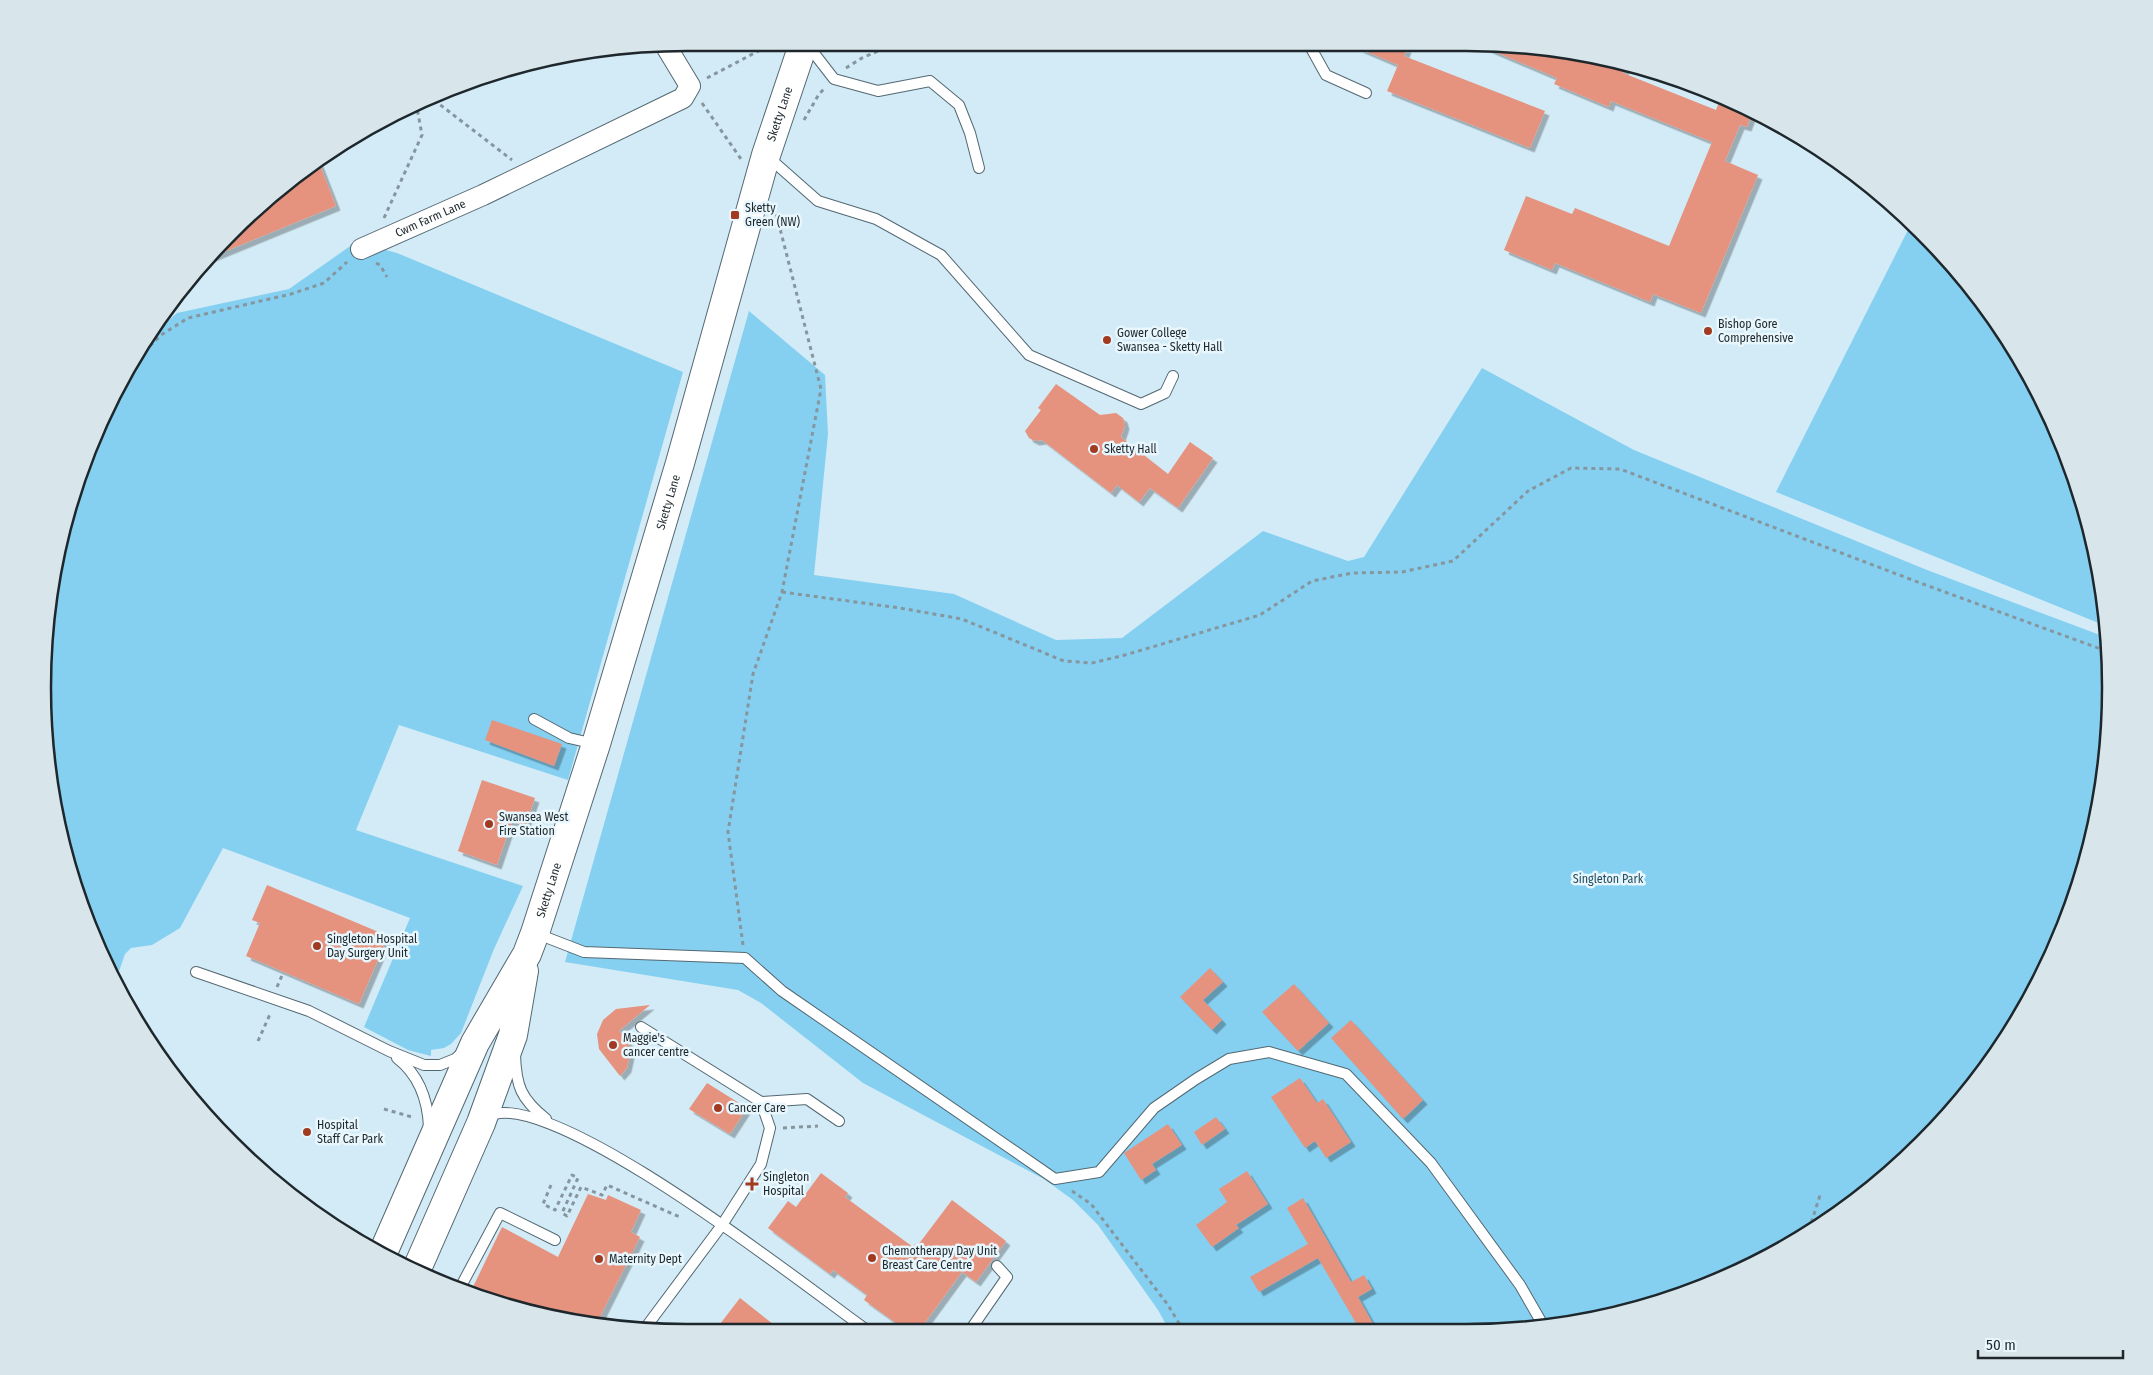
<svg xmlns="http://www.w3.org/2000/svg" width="2153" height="1375" viewBox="0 0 2153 1375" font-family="'Fira Sans Condensed',sans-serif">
<defs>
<filter id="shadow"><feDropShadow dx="4.5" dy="4.5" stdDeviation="0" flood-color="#0004"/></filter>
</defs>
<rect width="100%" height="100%" fill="#d3ebf6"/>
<g fill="#85d0f1">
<polygon points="1911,224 1977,295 2044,402 2088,520 2106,626 1776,492"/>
<polygon points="356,242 397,253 683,372 568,780 399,725 356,830 523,886 494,949 461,1033 451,1044 444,1048 431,1050 431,1056 408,1050 364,1027 410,918 223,848 180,928 152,945 131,948 125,954 116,980 92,935 64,854 44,730 44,646 77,480 109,402 149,338 177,313 289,289"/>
<polygon points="749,311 825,375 828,434 814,575 954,594 1056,640 1122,638 1263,531 1348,561 1364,557 1482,368 1634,450 1927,570 2108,638 2105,771 2076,895 2024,1010 1951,1113 1858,1199 1751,1266 1633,1310 1507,1331 1169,1330 1158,1310 1098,1225 1073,1200 1044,1179 863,1083 761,1003 738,990 565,962"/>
</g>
<g fill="#e5927e" filter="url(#shadow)">
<polygon points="1358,48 1407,48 1404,56 1545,111 1530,148 1387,91 1398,65"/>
<polygon points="1486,48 1550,48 1626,66 1623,73 1716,110 1721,97 1753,111 1747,127 1740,125 1725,161 1758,175 1701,313 1653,294 1650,302 1555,263 1552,270 1504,250 1526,196 1572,214 1575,208 1669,246 1712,142 1611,101 1609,107 1554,84 1557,78"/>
<polygon points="318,160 336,206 209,258 232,231"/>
<polygon points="1056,384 1100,415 1116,413 1123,418 1125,425 1121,437 1168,474 1190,442 1213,458 1178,508 1150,488 1139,502 1117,485 1111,493 1042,440 1035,441 1029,438 1025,431 1041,410 1038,408"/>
<polygon points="492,720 562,744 554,766 485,740"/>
<polygon points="482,780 535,798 525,826 512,821 497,865 458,851"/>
<polygon points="267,885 388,936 359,1004 246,956 260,923 252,920"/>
<polygon points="1210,968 1223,982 1203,1000 1222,1020 1212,1030 1180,997"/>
<polygon points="1294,984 1329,1023 1298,1051 1262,1012"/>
<polygon points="650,1005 619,1031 628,1041 630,1054 627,1068 620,1076 599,1049 597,1034 603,1020 616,1009"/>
<polygon points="1351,1020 1423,1100 1403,1119 1331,1038"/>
<polygon points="1300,1078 1317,1103 1323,1099 1351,1142 1326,1158 1315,1141 1305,1148 1271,1097"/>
<polygon points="707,1083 747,1108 730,1134 689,1109"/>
<polygon points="1216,1117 1225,1129 1202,1145 1194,1132"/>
<polygon points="1168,1124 1182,1145 1152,1164 1156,1170 1141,1180 1124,1153"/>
<polygon points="1247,1171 1268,1204 1236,1225 1239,1228 1212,1247 1196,1225 1227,1202 1219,1189"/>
<polygon points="821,1173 848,1193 845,1197 913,1247 915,1244 918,1245 952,1200 1006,1241 976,1282 962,1272 921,1328 903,1328 864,1300 867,1295 833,1270 830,1274 768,1228 788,1201 796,1207"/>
<polygon points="588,1194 606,1200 608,1195 641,1210 631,1232 640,1237 596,1325 471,1291 502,1227 558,1257"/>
<polygon points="1303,1198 1351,1282 1364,1275 1372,1289 1358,1297 1377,1331 1360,1330 1318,1258 1259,1292 1250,1277 1308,1244 1287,1208"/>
<polygon points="740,1298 778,1328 717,1328"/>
</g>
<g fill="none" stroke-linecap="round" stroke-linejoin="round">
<g stroke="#536872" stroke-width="12">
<g id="lane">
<polyline points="810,48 834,79 878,91 930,81 959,105 970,133 979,168"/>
<polyline points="1311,48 1326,75 1366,93"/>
<polyline points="767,156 818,201 876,219 941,255 1029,355 1141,404 1165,393 1173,376"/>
<polyline points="534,719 569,738 595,744"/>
<polyline points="535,933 584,952 745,958 782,991 1055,1179 1099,1172 1154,1108 1196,1079 1229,1059 1269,1052 1346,1074 1431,1163 1520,1285 1543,1325"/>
<polyline points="196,972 309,1011 389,1051 424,1065 440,1065 455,1059 463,1052"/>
<polyline points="641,1027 761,1102 770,1128 761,1164 722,1225 646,1327"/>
<path d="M515 1055C516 1086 521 1099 546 1119"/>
<path d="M397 1058C419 1075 428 1100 429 1128"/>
<polyline points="761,1102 807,1099 839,1121"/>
<path d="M487 1117C546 1081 808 1288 864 1328"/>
<polyline points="460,1288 500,1213 555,1240"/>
<polyline points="971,1329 1007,1277 997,1266"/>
</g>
</g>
<g stroke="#536872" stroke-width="22">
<g id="street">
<path id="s1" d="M361 249 483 195 683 98 690 86 667 48"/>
</g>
</g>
<g stroke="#536872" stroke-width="30">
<g id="primary">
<path id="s2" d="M382 1255 475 1043 527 954 535 933 596 744 680 463 766 155 802 48"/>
<polyline points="416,1271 481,1123 513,1035 524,971"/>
</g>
</g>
<g stroke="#85969e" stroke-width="3" stroke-dasharray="4 4" stroke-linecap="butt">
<polyline points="846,68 862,58 885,48"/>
<polyline points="707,78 764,48"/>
<polyline points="434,100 512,160"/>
<polyline points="702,103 741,159"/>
<polyline points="804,120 819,94 825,88"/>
<polyline points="384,218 422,135 417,108"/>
<polyline points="376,263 380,265 387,277"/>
<polyline points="133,363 161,335 188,318 291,294 324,283 347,262"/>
<polyline points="782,592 900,608 962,619 1064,661 1092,663 1125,655 1260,615 1312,581 1352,573 1402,572 1453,561 1528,491 1571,468 1620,469 1923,584 2109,652"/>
<polyline points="743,945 728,832 753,674 782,592 821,389 775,209"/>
<polyline points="277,987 283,973"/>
<polyline points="258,1041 271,1012"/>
<polyline points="384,1109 412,1117"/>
<polyline points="783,1128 818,1126"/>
<polyline points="551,1185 543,1204 555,1210 572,1175 578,1178 562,1213 567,1216 581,1187 602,1195 607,1185 682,1218"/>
<polyline points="1072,1191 1091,1204 1168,1305 1183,1330"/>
<polyline points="1809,1230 1821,1192"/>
</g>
<use href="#lane" stroke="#fff" stroke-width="10"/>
<use href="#street" stroke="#fff" stroke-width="20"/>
<use href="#primary" stroke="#fff" stroke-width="28"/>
</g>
<g fill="#a23921" stroke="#e8f7fd" stroke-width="2">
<rect x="730" y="210" width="10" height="10" rx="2.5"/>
<circle cx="1708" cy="331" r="5"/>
<circle cx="1107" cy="340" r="5"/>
<circle cx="1094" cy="449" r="5"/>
<circle cx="489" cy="824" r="5"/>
<circle cx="317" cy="946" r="5"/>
<circle cx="613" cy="1045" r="5"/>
<circle cx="718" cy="1108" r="5"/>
<circle cx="307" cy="1132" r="5"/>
<path d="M749.5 1176.5h5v5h5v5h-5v5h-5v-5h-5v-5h5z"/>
<circle cx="872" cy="1258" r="5"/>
<circle cx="599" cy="1259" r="5"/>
</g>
<g text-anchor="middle" stroke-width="5" stroke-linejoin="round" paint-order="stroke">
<g font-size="12" fill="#1e272b" stroke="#e8f7fd">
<text dy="4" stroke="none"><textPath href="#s2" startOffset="1212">Sketty Lane</textPath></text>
<text dy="4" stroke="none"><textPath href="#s1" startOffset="76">Cwm Farm Lane</textPath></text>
<text dy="4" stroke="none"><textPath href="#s2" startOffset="808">Sketty Lane</textPath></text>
<text dy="4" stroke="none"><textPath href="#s2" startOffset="402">Sketty Lane</textPath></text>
</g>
<g font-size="12" fill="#1e272b" stroke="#e8f7fd" text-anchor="start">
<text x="745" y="212">Sketty<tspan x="745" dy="14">Green (NW)</tspan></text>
<text x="1718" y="328">Bishop Gore<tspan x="1718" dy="14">Comprehensive</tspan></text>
<text x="1117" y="337">Gower College<tspan x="1117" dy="14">Swansea - Sketty Hall</tspan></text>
<text x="1104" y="453">Sketty Hall</text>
<text x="499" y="821">Swansea West<tspan x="499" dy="14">Fire Station</tspan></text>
<text x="327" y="943">Singleton Hospital<tspan x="327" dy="14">Day Surgery Unit</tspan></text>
<text x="623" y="1042">Maggie's<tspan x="623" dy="14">cancer centre</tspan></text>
<text x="728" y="1112">Cancer Care</text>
<text x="317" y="1129">Hospital<tspan x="317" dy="14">Staff Car Park</tspan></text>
<text x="763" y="1181">Singleton<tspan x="763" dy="14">Hospital</tspan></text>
<text x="882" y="1255">Chemotherapy Day Unit<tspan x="882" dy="14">Breast Care Centre</tspan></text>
<text x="609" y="1263">Maternity Dept</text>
</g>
<g font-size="12" fill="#254e5f" stroke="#e8f7fd">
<text x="1608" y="883">Singleton Park</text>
</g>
</g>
<path d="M0 0H2153V1375H0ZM687 51H1466A636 636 0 0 1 2102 687V688A636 636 0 0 1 1466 1324H687A636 636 0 0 1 51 688V687A636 636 0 0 1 687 51Z" fill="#d8e6ec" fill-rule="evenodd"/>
<path fill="none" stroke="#1e272b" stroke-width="2.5" d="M687 51H1466A636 636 0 0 1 2102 687V688A636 636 0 0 1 1466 1324H687A636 636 0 0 1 51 688V687A636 636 0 0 1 687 51Z"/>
<path d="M1978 1350v8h145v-8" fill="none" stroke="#1e272b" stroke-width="2.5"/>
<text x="1986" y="1350" font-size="15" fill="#1e272b" stroke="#e8f7fd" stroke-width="4" paint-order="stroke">50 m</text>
</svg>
